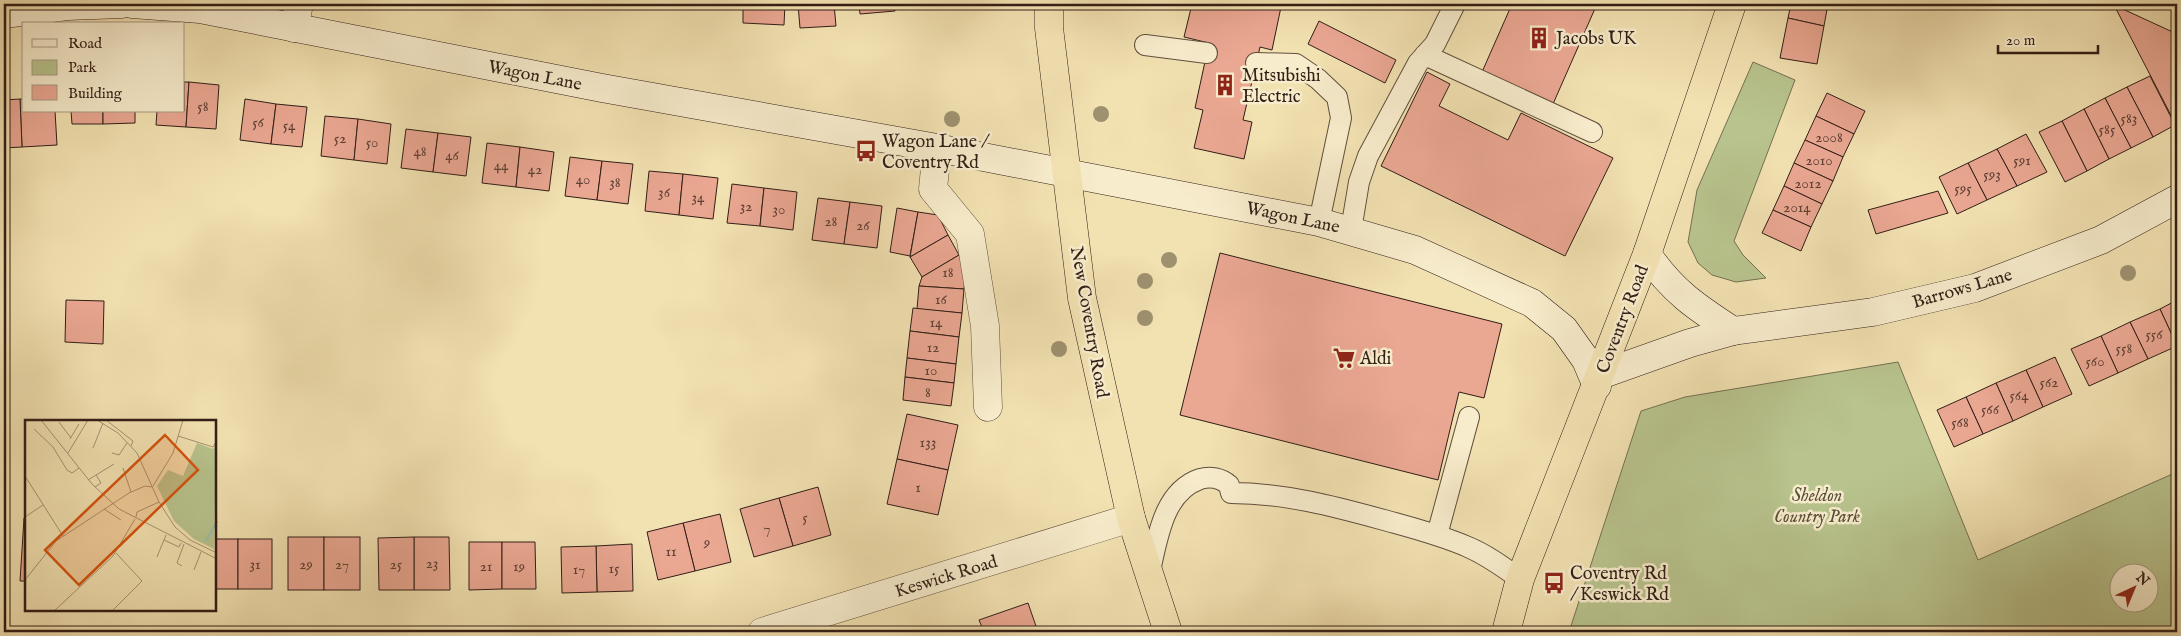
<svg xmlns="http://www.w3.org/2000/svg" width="2181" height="636" viewBox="0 0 2181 636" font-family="'IM FELL English',serif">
<rect width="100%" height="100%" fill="#f2e1b1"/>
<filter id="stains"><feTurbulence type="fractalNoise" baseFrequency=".004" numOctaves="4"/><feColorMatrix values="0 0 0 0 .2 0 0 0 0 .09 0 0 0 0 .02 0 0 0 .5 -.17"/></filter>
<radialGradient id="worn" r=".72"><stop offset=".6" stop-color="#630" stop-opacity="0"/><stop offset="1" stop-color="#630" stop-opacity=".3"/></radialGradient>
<g fill="#b8c38d" stroke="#747052" fill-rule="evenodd">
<polygon points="1753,62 1795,80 1734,241 1743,255 1766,278 1736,282 1712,275 1698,263 1688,242 1697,190"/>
<path d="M1898 362 1978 560 2177 472V632H1569L1641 411 1685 397ZM2118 574H2148V604H2118Z"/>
</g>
<g fill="#eaa792" stroke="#311e16">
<polygon points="675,4 698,4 699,8"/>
<polygon points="743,4 785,4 784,25 743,23"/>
<polygon points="798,4 834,4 836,26 800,28"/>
<polygon points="859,4 895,4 895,11 860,14"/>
<polygon points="905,4 941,4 905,7"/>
<polygon points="1192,4 1266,4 1281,7 1272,50 1260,47 1243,120 1252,122 1244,159 1194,148 1203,110 1195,108 1209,43 1184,37"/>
<polygon points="1512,4 1597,4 1553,104 1482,72"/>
<polygon points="1791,4 1828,4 1824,26 1788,18"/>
<polygon points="2114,5 2177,34 2177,127"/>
<polygon points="1788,18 1824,26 1817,64 1780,58"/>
<polygon points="1319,21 1396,60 1385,83 1308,44"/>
<polygon points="1427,72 1450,84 1439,106 1508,140 1521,113 1613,158 1565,256 1381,166"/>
<polygon points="2150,76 2175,125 2153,137 2127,87"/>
<polygon points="184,82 189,82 186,127 156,125 157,111 184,111"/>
<polygon points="189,82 219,85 216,129 186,127"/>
<polygon points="2127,87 2153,137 2131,148 2105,98"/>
<polygon points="1827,93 1865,111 1854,134 1816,116"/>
<polygon points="2105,98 2131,148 2109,159 2084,109"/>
<polygon points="20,99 24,99 24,111 55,111 57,145 22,147"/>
<polygon points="20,99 22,147 4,148 4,100"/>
<polygon points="245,99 276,104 271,144 240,140"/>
<polygon points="276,104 307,107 302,147 271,144"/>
<polygon points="2084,109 2109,159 2087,171 2062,121"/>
<polygon points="71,111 103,111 103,124 72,124"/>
<polygon points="103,111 135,111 135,123 103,124"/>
<polygon points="325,116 358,119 354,160 321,156"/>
<polygon points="1816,116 1854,134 1843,157 1805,140"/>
<polygon points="358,119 391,124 387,164 354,160"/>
<polygon points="2062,121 2087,171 2065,182 2039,132"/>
<polygon points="406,129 438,133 433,172 401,168"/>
<polygon points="438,133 471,137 466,176 433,172"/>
<polygon points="2026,134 2047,172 2017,186 1997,149"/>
<polygon points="1805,140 1843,157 1833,181 1794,163"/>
<polygon points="487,143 520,147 516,187 482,183"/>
<polygon points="520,147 554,152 549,191 516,187"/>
<polygon points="1997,149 2017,186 1987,200 1968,163"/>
<polygon points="570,157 602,161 597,200 565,196"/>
<polygon points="602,161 633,164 628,204 597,200"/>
<polygon points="1794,163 1833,181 1822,204 1784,186"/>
<polygon points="1968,163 1987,200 1957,214 1939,177"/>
<polygon points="649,171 683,174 679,215 645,211"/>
<polygon points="683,174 718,178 713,219 679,215"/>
<polygon points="732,184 764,188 760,226 727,223"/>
<polygon points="1784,186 1822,204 1811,227 1773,210"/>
<polygon points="764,188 797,192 793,230 760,226"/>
<polygon points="1938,191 1948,213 1876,234 1868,210"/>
<polygon points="818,198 850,202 844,244 812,240"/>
<polygon points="850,202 882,206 877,248 844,244"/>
<polygon points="897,208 918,212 910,256 890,252"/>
<polygon points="1773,210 1811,227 1801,251 1762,233"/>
<polygon points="918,212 938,215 948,235 910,257"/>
<polygon points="948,235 959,255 922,277 910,257"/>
<polygon points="1220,253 1502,324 1484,398 1459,392 1438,480 1180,415"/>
<polygon points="959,255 966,268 964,289 919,286 922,277"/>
<polygon points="919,286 964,289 962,313 917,309"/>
<polygon points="66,300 104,301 103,344 65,342"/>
<polygon points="2177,300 2177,346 2160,309"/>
<polygon points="913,308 962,313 959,337 910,331"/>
<polygon points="2160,309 2177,346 2148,359 2130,322"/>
<polygon points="2130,322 2148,359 2118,373 2101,336"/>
<polygon points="910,331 959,337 956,364 907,358"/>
<polygon points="2101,336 2118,373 2089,386 2071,349"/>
<polygon points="2055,357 2072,394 2043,407 2026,370"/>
<polygon points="907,358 956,364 954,383 905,377"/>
<polygon points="2026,370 2043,407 2013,421 1996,383"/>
<polygon points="905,377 954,383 951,406 903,400"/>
<polygon points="1996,383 2013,421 1983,434 1966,397"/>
<polygon points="1966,397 1983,434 1954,447 1937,410"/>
<polygon points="907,414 958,425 948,470 897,459"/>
<polygon points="897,459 948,470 938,515 887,504"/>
<polygon points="818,487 831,535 793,546 779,498"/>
<polygon points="779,498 793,546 754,557 740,509"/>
<polygon points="720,514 731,562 695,571 683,523"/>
<polygon points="24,518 26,518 26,581 20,581"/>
<polygon points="683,523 695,571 658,580 647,532"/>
<rect x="288" y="537" width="36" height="53"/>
<rect x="324" y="537" width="36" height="53"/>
<polygon points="414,537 449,537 450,590 414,590"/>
<polygon points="414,537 414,590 379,590 378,538"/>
<rect x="215" y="539" width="23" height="50"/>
<rect x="238" y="539" width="34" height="50"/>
<polygon points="469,542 502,542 502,589 469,590"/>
<polygon points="502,542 535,542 536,589 502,589"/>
<polygon points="632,544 633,591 597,592 596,546"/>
<polygon points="596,546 597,592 562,593 561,547"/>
<polygon points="1028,603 1038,632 984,632 979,620"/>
</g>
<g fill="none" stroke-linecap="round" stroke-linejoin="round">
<g stroke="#614f3d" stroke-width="22">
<g id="lane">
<polyline points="1145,45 1207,53"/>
<polyline points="1425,55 1592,132"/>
<polyline points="1256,63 1296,64 1318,79 1337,97 1341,118 1319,222"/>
<polyline points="1351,230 1359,182 1368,156 1418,63 1435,44 1455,4"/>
<polyline points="1437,535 1469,417"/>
<path d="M1149 575C1157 542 1162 492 1200 479 1210 476 1221 478 1229 485L1231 493C1284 493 1333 506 1384 520 1413 528 1441 535 1468 547 1487 555 1503 567 1520 579"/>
</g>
</g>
<g stroke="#614f3d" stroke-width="29">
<g id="street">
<polyline points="294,28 299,4"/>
<polyline points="937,148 933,189 970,234 985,326 988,407"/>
<polyline points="762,632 1131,518"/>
</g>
</g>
<g stroke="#311e16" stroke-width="29">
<g id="secondary">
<polyline points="132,4 200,9 602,88 937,148 1319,222 1415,250 1532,303 1564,329 1586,360 1597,386"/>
<polyline points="4,14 67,6 122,4"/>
<path d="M1647 254C1672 291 1696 307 1733 331"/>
<polyline points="1600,375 1690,343 1733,331 1873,312 1975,288 2101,240 2177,199"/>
</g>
</g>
<g stroke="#311e16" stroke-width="29">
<g id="highway">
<polyline points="1049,4 1049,28 1082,298 1131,518 1168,632"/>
<polyline points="1506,632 1520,579 1647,254 1732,4"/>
</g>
</g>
<use href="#lane" stroke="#f7eccc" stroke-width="20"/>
<use href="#street" stroke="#f7eccc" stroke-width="28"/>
<use href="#secondary" stroke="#f7eccc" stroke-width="28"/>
<use href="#highway" stroke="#f2e1b1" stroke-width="28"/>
</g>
<g fill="#9e9170">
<circle cx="1101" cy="114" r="8"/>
<circle cx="952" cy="119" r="8"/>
<circle cx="1169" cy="260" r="8"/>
<circle cx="2128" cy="273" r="8"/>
<circle cx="1145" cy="281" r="8"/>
<circle cx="1145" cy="318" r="8"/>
<circle cx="1059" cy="349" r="8"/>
</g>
<defs>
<g id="building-bare" transform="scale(1.725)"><path d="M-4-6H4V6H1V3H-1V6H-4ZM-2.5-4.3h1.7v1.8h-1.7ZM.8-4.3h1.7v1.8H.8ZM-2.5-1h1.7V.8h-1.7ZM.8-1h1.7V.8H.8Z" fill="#8f2418" stroke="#f7eccc" stroke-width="2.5" paint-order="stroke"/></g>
<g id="bus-bare" transform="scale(1.725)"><path d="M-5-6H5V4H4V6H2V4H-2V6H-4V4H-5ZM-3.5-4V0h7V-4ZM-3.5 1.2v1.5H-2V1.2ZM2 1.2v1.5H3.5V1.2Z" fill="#8f2418" stroke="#f7eccc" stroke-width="2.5" paint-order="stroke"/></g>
<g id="supermarket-bare" transform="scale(1.725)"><path d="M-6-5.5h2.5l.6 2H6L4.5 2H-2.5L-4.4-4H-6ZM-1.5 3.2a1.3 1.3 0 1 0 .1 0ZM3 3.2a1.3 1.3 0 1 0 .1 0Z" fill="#8f2418" stroke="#f7eccc" stroke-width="2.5" paint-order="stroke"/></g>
</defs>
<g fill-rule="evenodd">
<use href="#building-bare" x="1539" y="38"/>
<use href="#building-bare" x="1225" y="85"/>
<use href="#bus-bare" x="866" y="151"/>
<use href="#supermarket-bare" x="1344" y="358"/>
<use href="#bus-bare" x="1554" y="583"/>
</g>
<g text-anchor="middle" stroke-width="5" stroke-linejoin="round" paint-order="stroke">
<g font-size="15" fill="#5f4035">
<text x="203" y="111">58</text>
<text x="2129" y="123">583</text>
<text x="258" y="127">56</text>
<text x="289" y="130">54</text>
<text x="2107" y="134">585</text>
<text x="1829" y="142">2008</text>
<text x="340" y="143">52</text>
<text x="372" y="147">50</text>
<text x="420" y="156">48</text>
<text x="452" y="160">46</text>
<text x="1819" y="165">2010</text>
<text x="2022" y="165">591</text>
<text x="501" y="170">44</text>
<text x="535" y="174">42</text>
<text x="1992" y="179">593</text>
<text x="583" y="184">40</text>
<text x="615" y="187">38</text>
<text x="1808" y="188">2012</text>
<text x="1963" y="193">595</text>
<text x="664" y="197">36</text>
<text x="698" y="202">34</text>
<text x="746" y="211">32</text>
<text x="1797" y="212">2014</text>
<text x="779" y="214">30</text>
<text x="831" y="226">28</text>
<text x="863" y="230">26</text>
<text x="948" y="277">18</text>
<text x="941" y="304">16</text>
<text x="936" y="327">14</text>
<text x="2154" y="339">556</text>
<text x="933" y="352">12</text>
<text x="2124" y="353">558</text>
<text x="2095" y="366">560</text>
<text x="931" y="375">10</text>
<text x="2049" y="387">562</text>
<text x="928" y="397">8</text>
<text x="2019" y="400">564</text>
<text x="1990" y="414">566</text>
<text x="1960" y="427">568</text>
<text x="928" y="447">133</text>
<text x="918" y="492">1</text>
<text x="805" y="522">5</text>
<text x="767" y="533">7</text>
<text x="707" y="547">9</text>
<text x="671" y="556">11</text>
<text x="432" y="568">23</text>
<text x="255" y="569">31</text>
<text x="306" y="569">29</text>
<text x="342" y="569">27</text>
<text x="396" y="569">25</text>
<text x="486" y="571">21</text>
<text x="519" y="571">19</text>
<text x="614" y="573">15</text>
<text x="579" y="574">17</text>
</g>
<g font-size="18" fill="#311e16" stroke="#f7eccc" text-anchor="start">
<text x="1556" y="44">Jacobs UK</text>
<text x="1242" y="81">Mitsubishi<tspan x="1242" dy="21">Electric</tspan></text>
<text x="882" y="147">Wagon Lane /<tspan x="882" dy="21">Coventry Rd</tspan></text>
<text x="1360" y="364">Aldi</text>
<text x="1570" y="579">Coventry Rd<tspan x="1570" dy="21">/ Keswick Rd</tspan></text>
</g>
<g font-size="18" fill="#311e16" stroke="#f7eccc">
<text transform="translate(535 75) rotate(11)" y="6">Wagon Lane</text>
<text transform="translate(1293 217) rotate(12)" y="6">Wagon Lane</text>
<text transform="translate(1962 288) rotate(-16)" y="6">Barrows Lane</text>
<text transform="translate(1622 319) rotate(-69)" y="6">Coventry Road</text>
<text transform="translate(1090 322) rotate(80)" y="6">New Coventry Road</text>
<text transform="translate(946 576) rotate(-17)" y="6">Keswick Road</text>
</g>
<g font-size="18" font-style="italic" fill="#5a503a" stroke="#f7eccc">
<text x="1817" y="501">Sheldon<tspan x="1817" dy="21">Country Park</tspan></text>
</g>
</g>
<g transform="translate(25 420)">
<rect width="191" height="191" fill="#f2e1b1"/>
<path d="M172 23 188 29 191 23 189 129 169 119 149 101 132 66 143 50 158 56Z" fill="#b8c38d"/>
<path fill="none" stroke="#9cbea9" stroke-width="2.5" d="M181 121 192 101"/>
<path fill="none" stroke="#a59373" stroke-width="1" d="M16 0 67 64 94 89 192 139M72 0 93 13 112 33 134 82 150 107 165 120 192 133M81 0 108 21 106 26M34 2 46 18M9 9 28 27 42 50 47 53 54 48M153 16 188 27 192 20M45 19 54 4M68 28 78 3M43 33 63 0M87 33 94 35 102 23M98 48 106 72M0 56 38 116M63 60 89 44M128 66 148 33 158 0M70 67 76 63 71 55M79 89 96 100M0 97 18 85M111 97 112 92 134 82M139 120 154 127 156 123M132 137 141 115M157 146 152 143 159 124M169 150 176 132M0 160 31 121 104 73 120 66 127 67M29 191 88 136 110 99M87 191 117 161 91 133"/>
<path fill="#d6530d" fill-opacity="0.15" stroke="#d6530d" stroke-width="2.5" d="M140 15 173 50 54 165 20 130Z"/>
<rect width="191" height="191" fill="none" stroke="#311e16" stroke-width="2.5"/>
</g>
<rect width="2181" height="636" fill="none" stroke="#f2e1b1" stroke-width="20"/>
<rect x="5" y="5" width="2171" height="626" fill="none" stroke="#311e16" stroke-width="2.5"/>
<rect x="10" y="10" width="2161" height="616" fill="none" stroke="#311e16"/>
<rect x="22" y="22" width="162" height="90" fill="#f7eccc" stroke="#a89a83"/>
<rect x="32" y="39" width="25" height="8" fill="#f7eccc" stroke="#a89a83"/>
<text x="68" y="48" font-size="15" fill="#311e16">Road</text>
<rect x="32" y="60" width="25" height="15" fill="#b8c38d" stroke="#a89a83"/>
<text x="68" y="72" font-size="15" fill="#311e16">Park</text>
<rect x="32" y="85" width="25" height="15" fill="#eaa792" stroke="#a89a83"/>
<text x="68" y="98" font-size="15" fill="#311e16">Building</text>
<g transform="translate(2134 588) rotate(44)"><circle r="24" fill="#f7eccc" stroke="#a89a83"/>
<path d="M0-4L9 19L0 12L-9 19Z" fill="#8f2418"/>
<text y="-8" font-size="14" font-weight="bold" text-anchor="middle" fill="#311e16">N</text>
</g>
<path d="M1998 45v8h100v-8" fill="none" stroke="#311e16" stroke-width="2.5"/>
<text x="2006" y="45" font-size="15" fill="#311e16" stroke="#f7eccc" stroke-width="4" paint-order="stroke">20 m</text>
<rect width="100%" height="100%" filter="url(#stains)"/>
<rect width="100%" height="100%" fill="url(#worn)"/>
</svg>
